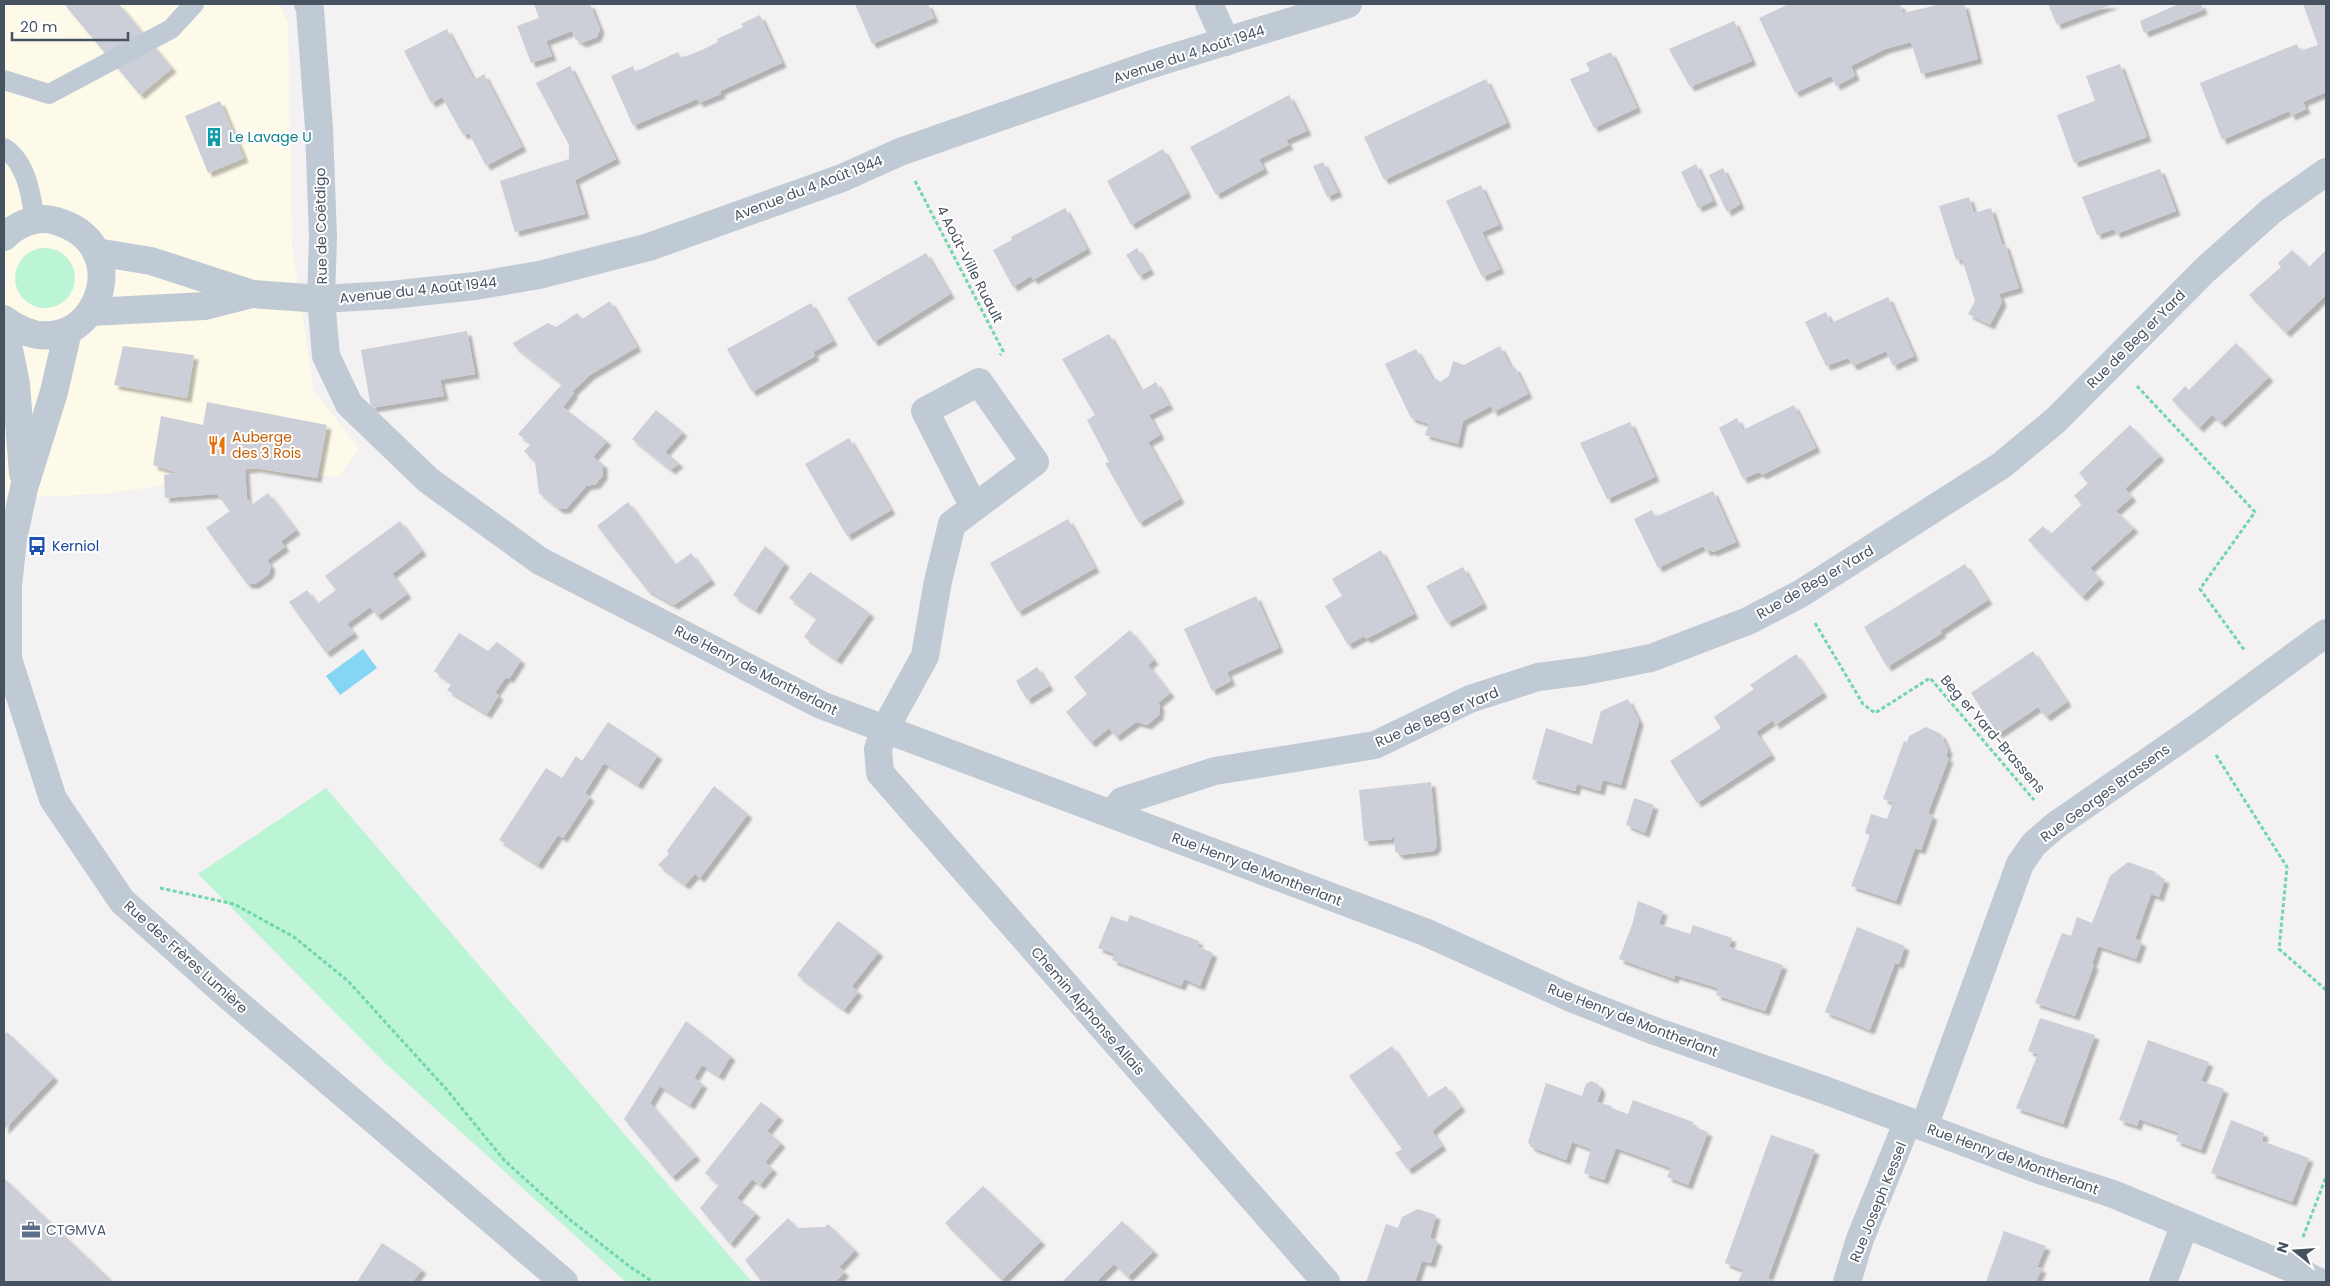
<svg xmlns="http://www.w3.org/2000/svg" width="2330" height="1286" viewBox="0 0 2330 1286" font-family="Poppins,sans-serif">
<defs>
<filter id="shadow"><feDropShadow dx="4.5" dy="4.5" stdDeviation="1" flood-color="#0004"/></filter>
</defs>
<rect width="100%" height="100%" fill="#f3f1f1"/>
<polygon fill="#fefaea" points="4,4 279,4 288,22 292,246 314,391 359,449 339,477 250,472 105,494 4,498"/>
<g fill="#bcf4d6">
<circle cx="45" cy="278" r="30"/>
<polygon points="326,788 752,1282 626,1282 385,1063 198,874"/>
</g>
<polygon fill="#85d6f5" points="363,649 377,668 340,695 326,676"/>
<g fill="#cccfd7" filter="url(#shadow)">
<polygon points="64,4 119,4 172,68 140,95"/>
<polygon points="534,4 590,4 600,29 597,37 582,43 575,39 572,31 546,41 552,56 531,63 517,26 539,18"/>
<polygon points="855,4 928,4 934,18 872,44"/>
<polygon points="1789,4 1900,4 1903,13 1942,4 1964,4 1978,59 1921,74 1911,42 1885,49 1851,66 1855,76 1836,86 1831,76 1795,93 1759,18"/>
<polygon points="2048,4 2114,4 2057,25"/>
<polygon points="2179,4 2201,4 2203,10 2144,33 2140,21"/>
<polygon points="2303,4 2326,4 2326,92 2303,102 2306,109 2291,116 2289,111 2222,140 2200,83 2297,44 2300,51 2318,45"/>
<polygon points="760,15 782,63 720,91 721,94 699,103 697,99 633,126 611,76 633,66 635,72 678,52 681,58 702,50 718,42 717,39 743,27 741,24"/>
<polygon points="1734,21 1752,61 1690,87 1669,49"/>
<polygon points="447,29 474,80 484,74 522,147 486,166 469,133 463,135 442,97 431,103 404,51"/>
<polygon points="1611,52 1637,108 1594,128 1570,79 1590,71 1586,63"/>
<polygon points="2120,64 2147,137 2074,163 2057,115 2095,101 2086,76"/>
<polygon points="570,66 616,159 575,180 585,214 515,232 500,181 569,159 569,145 536,83"/>
<polygon points="1486,79 1507,123 1384,180 1364,137"/>
<polygon points="1289,95 1307,131 1286,140 1289,145 1259,159 1264,169 1216,195 1190,147"/>
<polygon points="220,101 244,158 208,173 185,116"/>
<polygon points="1163,149 1187,193 1131,225 1107,181"/>
<polygon points="1323,162 1338,192 1327,197 1313,166"/>
<polygon points="1696,164 1713,201 1698,208 1681,172"/>
<polygon points="1723,168 1740,204 1727,212 1709,175"/>
<polygon points="2160,169 2176,211 2116,234 2114,229 2097,235 2082,197"/>
<polygon points="1481,185 1499,225 1482,232 1500,269 1482,277 1446,201"/>
<polygon points="1969,197 1974,213 1991,208 2002,244 2005,244 2019,288 1999,294 2002,302 1990,325 1968,314 1975,301 1962,259 1956,260 1939,206"/>
<polygon points="1065,208 1087,249 1033,280 1031,276 1013,287 993,250 1012,240 1011,237"/>
<polygon points="1137,248 1150,270 1139,276 1126,255"/>
<polygon points="2292,250 2309,267 2326,250 2326,295 2286,333 2249,295 2281,267 2278,263"/>
<polygon points="926,253 950,294 874,342 847,298"/>
<polygon points="1888,297 1914,356 1893,366 1886,351 1853,366 1848,358 1826,366 1805,322 1826,312 1831,323"/>
<polygon points="610,301 637,347 590,375 572,392 574,393 563,407 607,441 593,457 603,464 603,475 596,484 586,486 566,509 559,509 539,493 535,462 524,451 531,444 518,434 562,384 514,346 513,343 548,323 556,327 577,313 582,319"/>
<polygon points="811,303 833,341 813,352 815,356 752,392 727,349"/>
<polygon points="467,331 475,374 440,380 444,396 371,408 361,350"/>
<polygon points="1109,334 1141,391 1156,382 1169,405 1149,415 1160,435 1148,442 1180,499 1139,523 1105,463 1109,462 1087,420 1095,415 1062,359"/>
<polygon points="2236,343 2269,377 2221,423 2212,415 2199,428 2172,400 2185,386 2189,390"/>
<polygon points="123,346 194,355 187,398 114,385"/>
<polygon points="1500,346 1511,368 1515,367 1528,394 1493,412 1491,406 1463,421 1458,444 1425,435 1429,424 1411,418 1385,364 1416,349 1433,380 1437,379 1440,382 1449,376 1453,361 1464,365"/>
<polygon points="207,402 327,425 317,478 256,468 245,469 247,499 253,504 268,493 296,530 281,541 285,547 267,560 271,566 269,574 255,584 247,584 206,528 230,511 217,494 165,498 164,475 178,473 153,465 161,416 203,425"/>
<polygon points="1794,405 1816,448 1762,475 1759,472 1743,479 1719,428 1737,418 1743,430"/>
<polygon points="656,410 683,432 665,452 679,463 671,470 632,439"/>
<polygon points="1630,422 1655,477 1607,499 1580,443"/>
<polygon points="2130,425 2160,456 2125,489 2132,497 2116,511 2134,528 2090,568 2100,579 2082,597 2028,540 2043,526 2051,534 2082,504 2074,496 2088,483 2079,473"/>
<polygon points="849,438 891,510 847,536 805,464"/>
<polygon points="1713,491 1736,542 1713,552 1710,550 1706,552 1703,546 1658,568 1634,519 1652,510 1655,517"/>
<polygon points="628,502 675,565 691,553 711,580 674,605 647,590 597,526"/>
<polygon points="1068,519 1095,568 1018,612 990,563"/>
<polygon points="400,521 422,551 392,574 407,594 377,616 370,607 347,624 354,633 326,653 289,602 307,590 317,604 336,590 325,576"/>
<polygon points="765,546 785,563 756,610 733,595"/>
<polygon points="1381,550 1414,614 1366,639 1364,636 1348,645 1325,606 1342,596 1332,579"/>
<polygon points="1965,564 1988,600 1940,631 1942,633 1887,667 1864,627"/>
<polygon points="1463,567 1483,604 1447,623 1426,586"/>
<polygon points="810,572 870,613 837,660 804,637 817,618 789,598"/>
<polygon points="1256,596 1279,648 1227,672 1231,681 1212,691 1184,629"/>
<polygon points="1130,630 1154,660 1148,665 1170,693 1158,703 1160,706 1159,715 1147,725 1136,722 1116,737 1109,728 1091,743 1066,712 1087,694 1074,677"/>
<polygon points="459,633 488,651 497,642 521,660 509,679 506,677 495,693 499,695 487,714 447,690 452,684 434,671"/>
<polygon points="2033,651 2067,702 2046,717 2038,707 1998,734 1971,693"/>
<polygon points="1796,654 1823,693 1775,725 1773,720 1756,732 1771,755 1697,803 1670,761 1721,728 1714,717 1754,689 1750,685"/>
<polygon points="1037,667 1049,686 1027,700 1016,681"/>
<polygon points="1628,699 1639,721 1621,785 1603,780 1600,791 1577,784 1575,791 1532,779 1546,728 1592,744 1601,711"/>
<polygon points="608,722 658,755 638,785 604,763 585,793 590,797 563,838 558,835 538,865 499,840 546,768 562,778 576,756 582,761"/>
<polygon points="1926,727 1941,734 1948,750 1946,757 1949,758 1928,813 1933,816 1921,850 1915,848 1896,901 1851,886 1870,835 1865,833 1871,814 1887,819 1893,802 1883,799 1904,741 1907,742 1909,736"/>
<polygon points="1431,782 1437,846 1433,851 1400,855 1395,851 1394,835 1392,839 1364,841 1359,790"/>
<polygon points="714,786 748,814 700,878 695,874 685,885 658,865 669,854 667,851"/>
<polygon points="1634,798 1654,805 1645,833 1626,825"/>
<polygon points="2128,862 2156,872 2155,875 2165,879 2159,897 2151,894 2135,939 2142,942 2136,959 2098,946 2092,964 2094,965 2075,1016 2035,1003 2062,933 2071,936 2077,917 2092,923 2110,876"/>
<polygon points="1638,901 1663,911 1659,924 1690,934 1693,925 1732,938 1729,947 1783,965 1765,1011 1716,995 1718,988 1675,975 1674,979 1619,959 1633,922"/>
<polygon points="1130,915 1199,941 1197,946 1213,953 1200,986 1184,979 1181,986 1112,960 1115,954 1098,948 1111,916 1127,922"/>
<polygon points="838,921 879,952 852,986 858,992 844,1010 797,975"/>
<polygon points="1857,927 1905,946 1899,964 1895,963 1870,1030 1825,1012"/>
<polygon points="2040,1018 2095,1035 2063,1124 2016,1108 2038,1054 2028,1051"/>
<polygon points="686,1021 731,1056 719,1076 702,1065 694,1078 703,1084 690,1105 660,1086 650,1103 696,1156 672,1177 624,1119"/>
<polygon points="7,1032 54,1077 4,1130 4,1036"/>
<polygon points="2148,1040 2209,1062 2201,1081 2224,1089 2201,1150 2176,1141 2179,1133 2139,1119 2137,1126 2119,1120"/>
<polygon points="1392,1046 1427,1098 1446,1086 1461,1107 1432,1131 1442,1146 1408,1170 1395,1153 1402,1149 1349,1076"/>
<polygon points="1591,1081 1598,1084 1601,1090 1597,1102 1612,1106 1611,1108 1628,1114 1633,1100 1693,1122 1692,1126 1708,1132 1688,1185 1667,1177 1671,1168 1616,1148 1604,1180 1584,1173 1591,1149 1572,1142 1566,1160 1531,1147 1528,1142 1546,1083 1582,1096 1586,1084"/>
<polygon points="761,1102 779,1116 767,1131 781,1143 765,1162 773,1169 760,1185 752,1179 737,1198 756,1213 730,1244 700,1208 719,1185 705,1173"/>
<polygon points="2231,1120 2264,1133 2262,1141 2309,1158 2292,1202 2211,1173"/>
<polygon points="1771,1135 1815,1150 1768,1278 1777,1282 1738,1282 1743,1270 1725,1263"/>
<polygon points="4,1178 113,1282 4,1282"/>
<polygon points="983,1186 1041,1241 1002,1280 945,1223"/>
<polygon points="1418,1209 1436,1215 1430,1238 1438,1241 1431,1263 1422,1261 1415,1282 1366,1282 1386,1224 1398,1228 1402,1217"/>
<polygon points="788,1218 797,1228 825,1227 828,1224 855,1250 839,1267 845,1272 835,1282 762,1282 745,1260"/>
<polygon points="1122,1221 1154,1251 1128,1277 1114,1264 1096,1282 1062,1282"/>
<polygon points="2004,1231 2046,1246 2037,1267 2042,1268 2036,1282 1986,1282"/>
<polygon points="382,1243 422,1269 413,1282 357,1282"/>
</g>
<g fill="none" stroke-linecap="round" stroke-linejoin="round">
<g stroke="#70d6ab" stroke-width="3" stroke-dasharray="4 2.5" stroke-linecap="butt">
<polyline points="915,181 1003,351 1000,355"/>
<polyline points="2137,386 2255,512 2200,589 2245,651"/>
<polyline points="1815,623 1863,704 1875,713 1930,678 2034,800"/>
<polyline points="2216,755 2287,867 2279,949 2326,990"/>
<polyline points="160,888 234,904 294,937 348,981 447,1090 504,1160 569,1219 629,1266 653,1282"/>
<polyline points="2303,1237 2326,1177"/>
</g>
<g stroke="#c0cad4" stroke-width="20">
<polyline points="4,80 49,94 171,29 194,4"/>
<path d="M4 148C27 163 31 195 35 220"/>
</g>
<g stroke="#c0cad4" stroke-width="28">
<polyline points="308,4 310,9 319,128 323,238 321,299 326,356 349,404 428,480 540,561 821,705 1425,932 1571,998 1652,1030 1827,1091 2039,1170 2113,1194 2291,1268 2319,1282"/>
<polyline points="1209,4 1226,42"/>
<polyline points="4,324 16,384 23,474"/>
<polyline points="68,331 54,392 24,488 13,539 8,586 8,659 53,799 122,901 225,993 564,1282"/>
<polyline points="974,507 925,411 979,382 1035,462 952,524 938,581 925,656 885,729 878,749 880,773 1326,1282"/>
<polyline points="1112,814 1122,801 1215,771 1375,745 1470,699 1538,677 1585,671 1651,658 1748,621 1800,594 2002,465 2056,420 2205,270 2271,211 2326,172"/>
<polyline points="1924,1127 2020,864 2034,844 2056,825 2198,727 2326,633"/>
<polyline points="1847,1282 1860,1239 1908,1121"/>
<polyline points="2163,1282 2185,1224"/>
</g>
<g stroke="#c0cad4" stroke-width="28">
<path d="M4 237C17 224 38 215 56 221 148 248 85 381 4 319"/>
<polyline points="96,252 151,261 252,294 321,299 391,295 475,286 539,275 649,247 842,178 900,152 1152,64 1348,4"/>
<polyline points="91,312 205,306 252,294"/>
</g>
</g>
<defs>
<g id="building-bare" transform="scale(1.5)"><path d="M-4-6H4V6H1V3H-1V6H-4ZM-2.5-4.3h1.7v1.8h-1.7ZM.8-4.3h1.7v1.8H.8ZM-2.5-1h1.7V.8h-1.7ZM.8-1h1.7V.8H.8Z" fill="#0f9aa8" stroke="#fff" stroke-width="2.5" paint-order="stroke"/></g>
<g id="restaurant-bare" transform="scale(1.5)"><path d="M-5-6h1v4h1v-4h1v4h1v-4h1v5L-1.5 .5V6h-2V.5L-5-1ZM5-6V6H3V1.5H1.5Q1.5-4 5-6Z" fill="#e8710a" stroke="#fff" stroke-width="2.5" paint-order="stroke"/></g>
<g id="bus-bare" transform="scale(1.5)"><path d="M-5-6H5V4H4V6H2V4H-2V6H-4V4H-5ZM-3.5-4V0h7V-4ZM-3.5 1.2v1.5H-2V1.2ZM2 1.2v1.5H3.5V1.2Z" fill="#1a4fb4" stroke="#fff" stroke-width="2.5" paint-order="stroke"/></g>
<g id="office-bare" transform="scale(1.5)"><path d="M-6-3h4V-5.5h4V-3h4V5H-6ZM-1-4.5V-3h2v-1.5ZM-6 0V1H6V0Z" fill="#5c6f8a" stroke="#fff" stroke-width="2.5" paint-order="stroke"/></g>
</defs>
<g fill-rule="evenodd">
<use href="#building-bare" x="214" y="137"/>
<use href="#restaurant-bare" x="217" y="445"/>
<use href="#bus-bare" x="37" y="546"/>
<use href="#office-bare" x="31" y="1230"/>
</g>
<g text-anchor="middle" stroke-width="4" stroke-linejoin="round" paint-order="stroke">
<g font-size="14" fill="#475260" stroke="#fff">
<text transform="translate(1189 54) rotate(-18)" y="5">Avenue du 4 Août 1944</text>
<text transform="translate(808 188) rotate(-21)" y="5">Avenue du 4 Août 1944</text>
<text transform="translate(321 226) rotate(-91)" y="5">Rue de Coëtdigo</text>
<text transform="translate(970 264) rotate(63)" y="5">4 Août-Ville Ruault</text>
<text transform="translate(418 290) rotate(-6)" y="5">Avenue du 4 Août 1944</text>
<text transform="translate(2136 339) rotate(-45)" y="5">Rue de Beg er Yard</text>
<text transform="translate(1815 582) rotate(-30)" y="5">Rue de Beg er Yard</text>
<text transform="translate(756 670) rotate(27)" y="5">Rue Henry de Montherlant</text>
<text transform="translate(1437 717) rotate(-23)" y="5">Rue de Beg er Yard</text>
<text transform="translate(1993 734) rotate(49)" y="5">Beg er Yard-Brassens</text>
<text transform="translate(2105 793) rotate(-36)" y="5">Rue Georges Brassens</text>
<text transform="translate(1257 869) rotate(21)" y="5">Rue Henry de Montherlant</text>
<text transform="translate(186 957) rotate(42)" y="5">Rue des Frères Lumière</text>
<text transform="translate(1088 1011) rotate(49)" y="5">Chemin Alphonse Allais</text>
<text transform="translate(1633 1020) rotate(21)" y="5">Rue Henry de Montherlant</text>
<text transform="translate(2013 1159) rotate(20)" y="5">Rue Henry de Montherlant</text>
<text transform="translate(1878 1202) rotate(-68)" y="5">Rue Joseph Kessel</text>
</g>
<g font-size="14" fill="#0d838f" stroke="#fff" text-anchor="start">
<text x="229" y="142">Le Lavage U</text>
</g>
<g font-size="14" fill="#c56008" stroke="#fff" text-anchor="start">
<text x="232" y="442">Auberge<tspan x="232" dy="16">des 3 Rois</tspan></text>
</g>
<g font-size="14" fill="#164399" stroke="#fff" text-anchor="start">
<text x="52" y="551">Kerniol</text>
</g>
<g font-size="14" fill="#4e5e75" stroke="#fff" text-anchor="start">
<text x="46" y="1235">CTGMVA</text>
</g>
</g>
<rect width="2330" height="1286" fill="none" stroke="#475260" stroke-width="10"/>
<g transform="translate(2295 1251) rotate(287)" stroke="#ffffff" stroke-width="4" paint-order="stroke">
<path d="M0-4L9 19L0 12L-9 19Z" fill="#475260"/>
<text y="-8" font-size="14" font-weight="bold" text-anchor="middle" fill="#475260">N</text>
</g>
<path d="M12 32v8h116v-8" fill="none" stroke="#475260" stroke-width="2.5"/>
<text x="20" y="32" font-size="15" fill="#475260" stroke="#ffffff" stroke-width="4" paint-order="stroke">20 m</text>
</svg>
